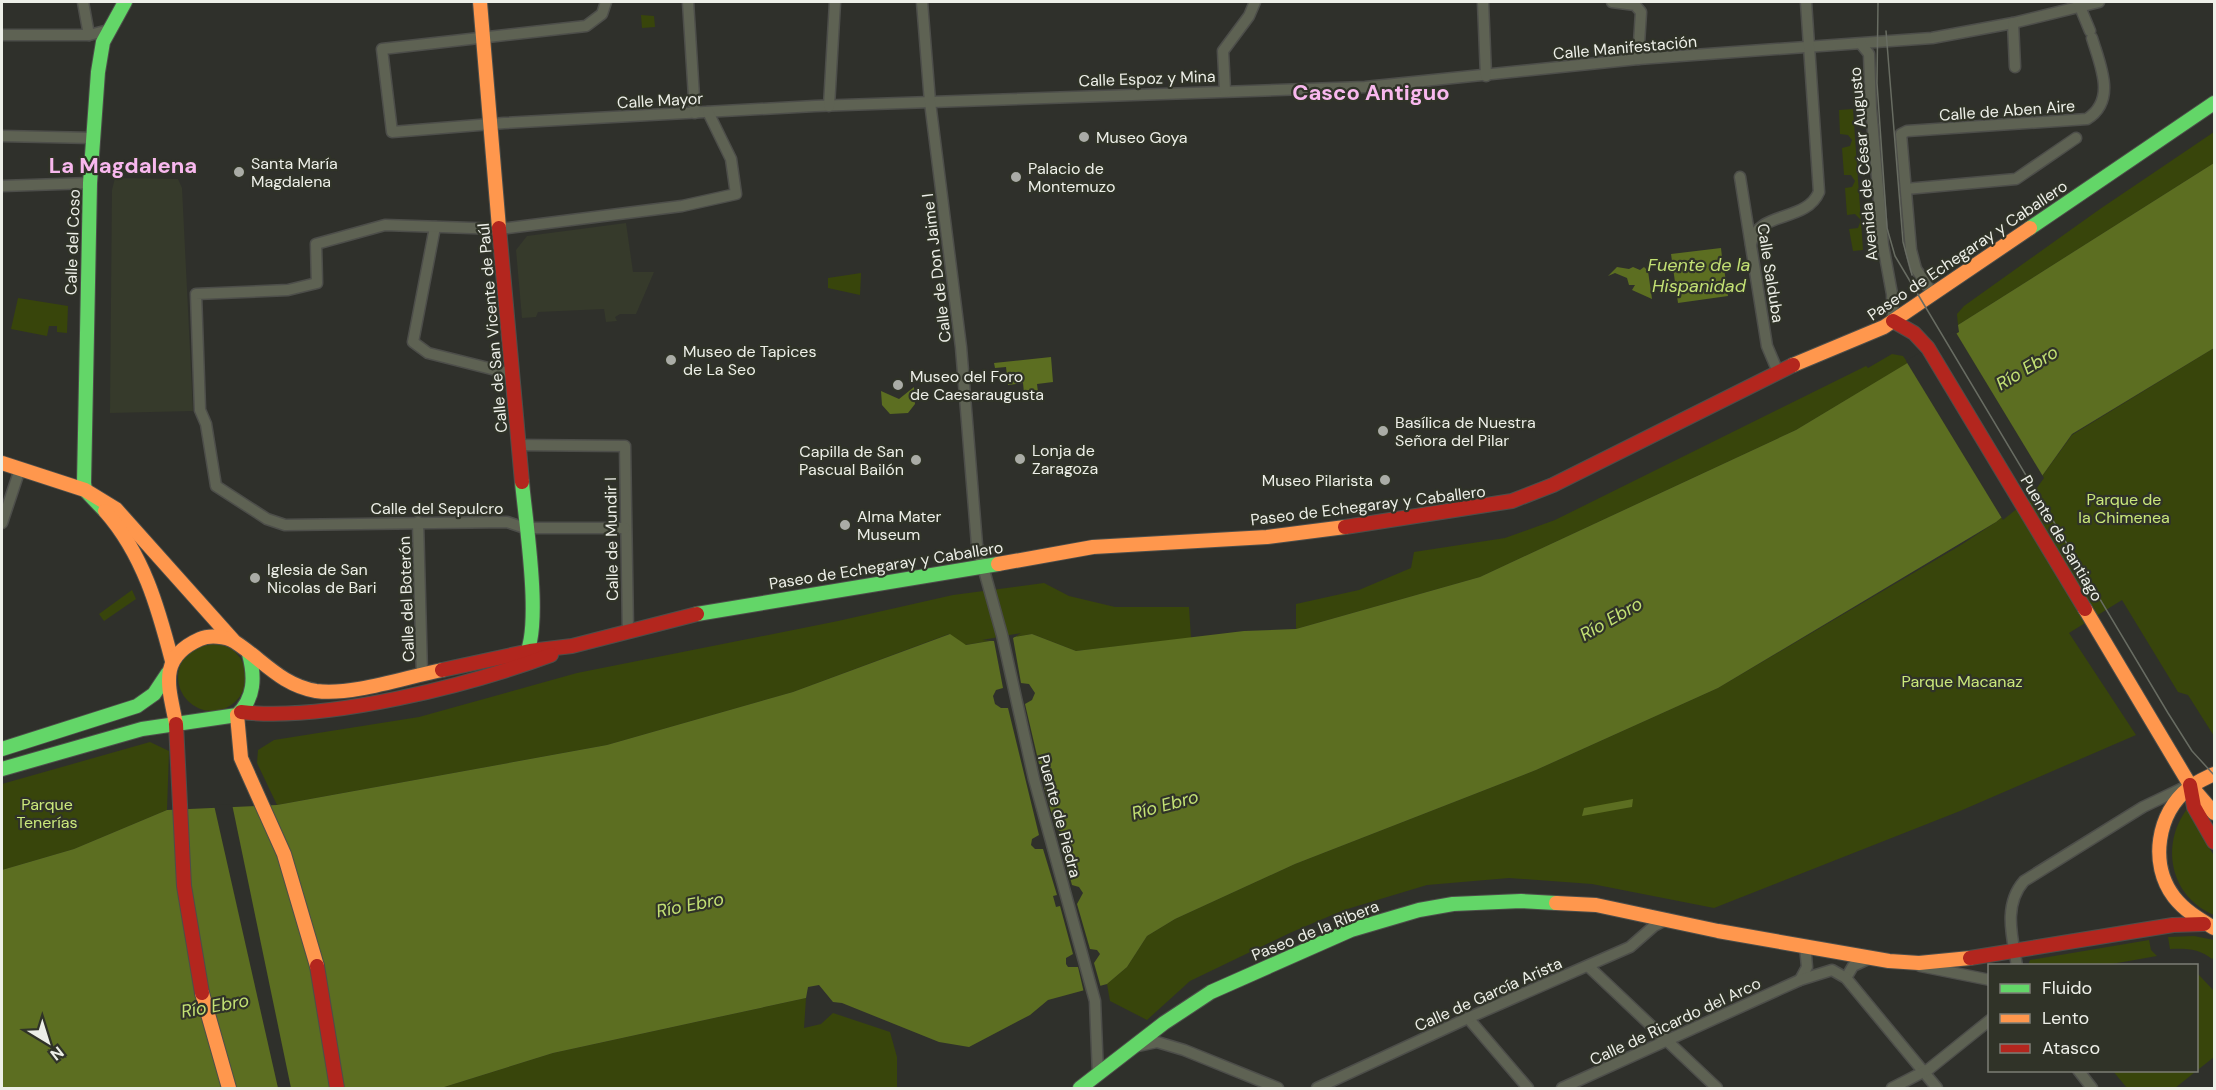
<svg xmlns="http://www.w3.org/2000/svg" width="2216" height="1090" viewBox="0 0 2216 1090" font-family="'DM Sans',sans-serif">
<rect width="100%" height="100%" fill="#2f302b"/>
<g fill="#363a2b">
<polygon points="115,178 178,179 182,188 193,411 110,413 112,190"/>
<polygon points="626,223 633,272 654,272 636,314 620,314 615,317 617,321 606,322 604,309 538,312 536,317 522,318 516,250 527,236"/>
</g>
<g fill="#38450b">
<polygon points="641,15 654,16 655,27 642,28"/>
<polygon points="1853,109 1863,250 1853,251 1849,229 1858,228 1861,220 1855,214 1847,215 1845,188 1852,187 1855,181 1851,175 1844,175 1842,148 1850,146 1852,140 1848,135 1840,134 1839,110"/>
<polygon points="2214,132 2214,163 1958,325 1957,314 1964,306 2100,209"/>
<polygon points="861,273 860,295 828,288 828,278"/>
<polygon points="18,298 68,306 67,333 57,332 57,326 49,326 47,336 11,329"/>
<polygon points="2214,348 2214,736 2188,695 2178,692 2122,600 2069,633 2136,735 1960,811 1714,908 1592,884 1509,878 1427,885 1344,910 1292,932 1190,981 1147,1020 1110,1001 1107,984 1127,967 1147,936 1175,919 1295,864 1536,770 1718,688 1961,545 1996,522 2027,497 2072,435"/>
<polygon points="1892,354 1903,356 1908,363 1796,430 1480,577 1296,629 1296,604 1359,590 1411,568 1414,552 1505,538 1555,520 1866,366 1868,368"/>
<polygon points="1044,583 1069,596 1115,607 1189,607 1191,638 1076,651 1032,634 965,645 949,634 793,692 607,745 277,805 257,763 258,750 274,740 419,717 577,673 838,621 953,595"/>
<polygon points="132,590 136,599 104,621 99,614"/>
<circle cx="212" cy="677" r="34"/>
<polygon points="150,742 169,751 167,810 74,849 2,870 2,784"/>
<path d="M2187 809 2214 856V915C2170 897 2160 845 2187 809Z"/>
<path d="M2194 936 2214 940V957L2212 959C2200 949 2186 948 2170 949L2168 937Z"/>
<polygon points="2149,940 2151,950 2157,956 2106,965 2028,965 2030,960"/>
<polygon points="2198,974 2214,991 2214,1057 2175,1088 2127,1088 2113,1071 2196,1070"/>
<polygon points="806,998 804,1028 821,1024 833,1013 890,1032 897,1057 897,1088 441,1088 553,1053"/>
</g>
<g fill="#5c6e21">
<polygon points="2214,163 2214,348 2072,434 2027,497 1996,522 1718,688 1536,770 1295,864 1175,919 1147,936 1127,967 1107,984 1048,1000 1030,1015 969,1047 939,1042 842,1003 833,1002 819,985 808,987 806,998 553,1053 441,1088 2,1088 2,870 74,849 167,810 277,805 607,745 793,692 950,634 966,645 1032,634 1076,651 1244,631 1296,629 1480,577 1796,430 1959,332 1958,325"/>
<polygon points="1721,248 1722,257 1718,260 1723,261 1728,296 1678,303 1671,254"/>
<polygon points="1617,267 1629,269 1633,267 1640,270 1644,267 1648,271 1652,299 1632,290 1635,285 1629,285 1627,278 1615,273 1608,276"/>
<polygon points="1051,357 1053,382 1037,384 1038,392 1024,393 1023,383 1008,385 1006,367 995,368 994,363"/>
<polygon points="914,387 915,404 908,413 890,414 882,405 881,391 899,399"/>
<polygon points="1633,799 1632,807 1582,816 1584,808"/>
</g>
<g fill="#2f302b">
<polygon points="1955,331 2044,478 2029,499 2003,520 1906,361"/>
<polygon points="1021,633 1013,638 1021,683 1029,684 1035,693 1032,700 1025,704 1039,764 1048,766 1053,773 1052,781 1044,787 1056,829 1066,834 1065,841 1061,845 1072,885 1079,887 1083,893 1077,904 1090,949 1097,950 1100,954 1094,963 1101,988 1084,993 1078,967 1068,967 1066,964 1066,958 1073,954 1060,906 1056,907 1053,896 1057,895 1043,849 1035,849 1031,845 1032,839 1039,835 1008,708 1001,708 995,704 993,696 996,690 1003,688 994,641 982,640"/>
<polygon points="232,804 291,1088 278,1088 214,805"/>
</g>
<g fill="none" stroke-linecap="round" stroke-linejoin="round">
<g stroke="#4d4e4a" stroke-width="13">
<g id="street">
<polyline points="83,2 89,35"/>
<polyline points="606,2 602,14 586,26 382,49 392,132 504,123 815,106 1365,87 1638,59 1932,38 2013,23 2099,2"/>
<polyline points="688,2 695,113"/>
<polyline points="922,2 930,102 961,347 977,545 1002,635 1034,779 1095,1001 1098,1074"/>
<polyline points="1483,2 1486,76"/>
<polyline points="1612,2 1635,5 1641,12 1638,59"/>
<polyline points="2078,2 2090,31"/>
<polyline points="2013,23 2015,67"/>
<polyline points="2,35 89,35 109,30"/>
<polyline points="1861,44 1869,54 1871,108 1883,245 1892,294 1893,321"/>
<polyline points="1225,91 1223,51 1249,16 1255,2"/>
<polyline points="829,106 835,2"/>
<polyline points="2,136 93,138"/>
<polyline points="1740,177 1767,346 1778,372"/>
<polyline points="2,186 90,183"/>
<polyline points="1906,189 2016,179 2076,138"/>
<polyline points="435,227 413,342 428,353 512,374"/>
<path d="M1751 244C1757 210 1806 223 1819 192L1806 2"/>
<path d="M1933 294 1916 269 1911 250 1901 134 1907 131 2087 119C2117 100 2100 65 2092 38"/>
<polyline points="518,445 625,446 628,631"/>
<polyline points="418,522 422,675"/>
<polyline points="2,523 20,469"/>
<polyline points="625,528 525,528 507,522 285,525 267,519 216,486 206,424 200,410 196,294 288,290 317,283 316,244 385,225 500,229 682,206 736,194 731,159 708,112"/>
<polyline points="1588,966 1717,1088"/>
<polyline points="1920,966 1990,980"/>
<path d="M2017 966C2012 936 2003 905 2024 881L2143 807 2189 785"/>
<polyline points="1846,978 1853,966 1870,958"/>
<polyline points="1800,980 1807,967 1805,946"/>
<polyline points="1468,1018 1528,1088"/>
<polyline points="1138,1046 1157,1042 1184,1050 1278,1088"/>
<polyline points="2078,1070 2092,1088"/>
<polyline points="1317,1088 1468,1018 1630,947 1654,926 1667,919"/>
<polyline points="1562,1088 1800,980 1832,970 1846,978 1937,1088"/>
<polyline points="1892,1088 1929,1069 1990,1020"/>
</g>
</g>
<g stroke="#4d4e4a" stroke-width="16">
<g id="fast">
<polyline points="2030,228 2214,103"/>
<path d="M522 482C525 518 544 635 523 659"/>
<polyline points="105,511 85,490 84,483 90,183 98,72 103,42 125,2"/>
<polyline points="697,614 998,564"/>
<polyline points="2,749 137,706 154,694 168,673"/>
<path d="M2 769 142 729 237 715C255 698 255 677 249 654"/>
<polyline points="1080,1088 1164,1023 1211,992 1351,930 1419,910 1453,904 1521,901 1556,903"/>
</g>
</g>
<g stroke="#4d4e4a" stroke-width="16">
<g id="slow">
<polyline points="480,2 499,228"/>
<polyline points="1793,365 1884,327 2030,228"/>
<polyline points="2,463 85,490 116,509 233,640"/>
<path d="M105 511C143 554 158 607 172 661"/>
<polyline points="998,564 1093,547 1267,537 1345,527"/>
<polyline points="2085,609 2190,785 2214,813"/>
<polyline points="237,715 241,758 284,854 317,966"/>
<path d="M176 724C169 687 157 658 200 639 209 635 226 636 235 642 263 660 281 685 316 691 352 696 406 677 442 670"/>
<path d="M2214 774C2206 778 2196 782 2189 788 2157 813 2149 864 2174 897 2185 911 2199 919 2214 928"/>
<polyline points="1556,903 1596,905 1718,931 1889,961 1919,963 1970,958"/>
<polyline points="202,993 229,1088"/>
</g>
</g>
<g stroke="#4d4e4a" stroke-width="16">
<g id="jam">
<polyline points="499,228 522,482"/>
<polyline points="1893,321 1914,333 1928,348 2085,609"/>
<polyline points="1345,527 1512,501 1553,485 1793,365"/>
<polyline points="442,670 530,651 572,646 697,614"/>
<path d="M241 712C327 722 469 685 551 655"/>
<polyline points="176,724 184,886 202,993"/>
<polyline points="2190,785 2194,807 2214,842"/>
<polyline points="1970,958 2173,925 2204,924"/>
<polyline points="317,966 337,1088"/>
</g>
</g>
<use href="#street" stroke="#5e6253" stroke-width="10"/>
<use href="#fast" stroke="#63d668" stroke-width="14"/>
<use href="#slow" stroke="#ff974d" stroke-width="14"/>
<use href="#jam" stroke="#b3261e" stroke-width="14"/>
<g stroke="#686c62" stroke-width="1.5">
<polyline points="1878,2 1877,83 1887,228 1895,256 2168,713 2192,751 2214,775"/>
<polyline points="1886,31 1903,242 1912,275"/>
</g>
</g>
<g fill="#aaaca6" stroke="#303328" stroke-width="2">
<circle cx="1084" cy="137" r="6"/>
<circle cx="239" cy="172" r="6"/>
<circle cx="1016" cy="177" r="6"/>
<circle cx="671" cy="360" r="6"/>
<circle cx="898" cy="385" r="6"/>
<circle cx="1383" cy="431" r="6"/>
<circle cx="1020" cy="459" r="6"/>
<circle cx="916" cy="460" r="6"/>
<circle cx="1385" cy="480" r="6"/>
<circle cx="845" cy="525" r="6"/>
<circle cx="255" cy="578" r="6"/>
</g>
<g text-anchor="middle" stroke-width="4.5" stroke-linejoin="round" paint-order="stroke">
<g font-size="16" fill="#edefe8" stroke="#303328">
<text transform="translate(1625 47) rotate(-5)" y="6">Calle Manifestación</text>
<text transform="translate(1147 78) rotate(-2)" y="6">Calle Espoz y Mina</text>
<text transform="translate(660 100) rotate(-3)" y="6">Calle Mayor</text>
<text transform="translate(2007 110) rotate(-4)" y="6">Calle de Aben Aire</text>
<text transform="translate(1863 164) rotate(-95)" y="6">Avenida de César Augusto</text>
<text transform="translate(72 242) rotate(-88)" y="6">Calle del Coso</text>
<text transform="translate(1967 250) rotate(-34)" y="6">Paseo de Echegaray y Caballero</text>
<text transform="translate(936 268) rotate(-97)" y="6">Calle de Don Jaime I</text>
<text transform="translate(1771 273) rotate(81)" y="6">Calle Salduba</text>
<text transform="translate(492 328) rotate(-95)" y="6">Calle de San Vicente de Paúl</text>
<text transform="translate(1368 505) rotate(-7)" y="6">Paseo de Echegaray y Caballero</text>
<text x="437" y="514">Calle del Sepulcro</text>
<text transform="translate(2062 538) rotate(59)" y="6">Puente de Santiago</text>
<text transform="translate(611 539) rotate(-91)" y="6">Calle de Mundir I</text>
<text transform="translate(886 565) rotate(-9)" y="6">Paseo de Echegaray y Caballero</text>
<text transform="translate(406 599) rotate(-92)" y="6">Calle del Boterón</text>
<text transform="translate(1060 816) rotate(75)" y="6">Puente de Piedra</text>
<text transform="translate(1315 930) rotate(-22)" y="6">Paseo de la Ribera</text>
<text transform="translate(1488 994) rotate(-24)" y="6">Calle de García Arista</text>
<text transform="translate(1675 1021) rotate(-25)" y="6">Calle de Ricardo del Arco</text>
</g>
<g font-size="16" fill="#edefe8" stroke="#303328" text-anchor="start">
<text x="1096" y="143">Museo Goya</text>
<text x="251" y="169">Santa María<tspan x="251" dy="18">Magdalena</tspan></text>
<text x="1028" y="174">Palacio de<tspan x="1028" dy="18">Montemuzo</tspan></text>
<text x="683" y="357">Museo de Tapices<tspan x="683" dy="18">de La Seo</tspan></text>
<text x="910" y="382">Museo del Foro<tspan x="910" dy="18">de Caesaraugusta</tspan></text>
<text x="1395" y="428">Basílica de Nuestra<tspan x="1395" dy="18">Señora del Pilar</tspan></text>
<text x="1032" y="456">Lonja de<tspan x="1032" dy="18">Zaragoza</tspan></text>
<text x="904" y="457" text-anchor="end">Capilla de San<tspan x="904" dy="18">Pascual Bailón</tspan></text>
<text x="1373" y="486" text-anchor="end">Museo Pilarista</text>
<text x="857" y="522">Alma Mater<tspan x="857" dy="18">Museum</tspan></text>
<text x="267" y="575">Iglesia de San<tspan x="267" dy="18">Nicolas de Bari</tspan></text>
</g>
<g font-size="16" fill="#cae87b" stroke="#303328">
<text x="2124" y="505">Parque de<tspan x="2124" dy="18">la Chimenea</tspan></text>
<text x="1962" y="687">Parque Macanaz</text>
<text x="47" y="810">Parque<tspan x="47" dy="18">Tenerías</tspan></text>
</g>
<g font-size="18" font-style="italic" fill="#c3e174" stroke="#303328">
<text x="1699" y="271">Fuente de la<tspan x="1699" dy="21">Hispanidad</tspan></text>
<text transform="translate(2027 368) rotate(-31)" y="6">Río Ebro</text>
<text transform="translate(1611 619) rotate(-30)" y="6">Río Ebro</text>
<text transform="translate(1165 805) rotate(-15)" y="6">Río Ebro</text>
<text transform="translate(690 905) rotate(-11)" y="6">Río Ebro</text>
<text transform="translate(215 1006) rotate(-10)" y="6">Río Ebro</text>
</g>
<g font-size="22" font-weight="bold" fill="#f8b8ee" stroke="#303328">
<text x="1371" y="100">Casco Antiguo</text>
<text x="123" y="173">La Magdalena</text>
</g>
</g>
<rect width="2216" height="1090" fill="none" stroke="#edefe8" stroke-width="6"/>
<rect x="1988" y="964" width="210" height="108" fill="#303328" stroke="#7c7e75" stroke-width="1.5"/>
<rect x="2000" y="984" width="30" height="9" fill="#63d668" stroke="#7c7e75" stroke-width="1.5"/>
<text x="2042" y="994" font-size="18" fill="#edefe8">Fluido</text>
<rect x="2000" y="1014" width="30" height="9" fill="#ff974d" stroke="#7c7e75" stroke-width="1.5"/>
<text x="2042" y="1024" font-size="18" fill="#edefe8">Lento</text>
<rect x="2000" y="1044" width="30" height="9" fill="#b3261e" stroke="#7c7e75" stroke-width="1.5"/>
<text x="2042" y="1054" font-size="18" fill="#edefe8">Atasco</text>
<g transform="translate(48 1042) rotate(142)" stroke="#303328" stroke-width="4.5" paint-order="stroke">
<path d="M0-4.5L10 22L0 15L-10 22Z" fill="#edefe8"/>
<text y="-9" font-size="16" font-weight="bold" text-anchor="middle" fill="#edefe8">N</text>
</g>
</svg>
